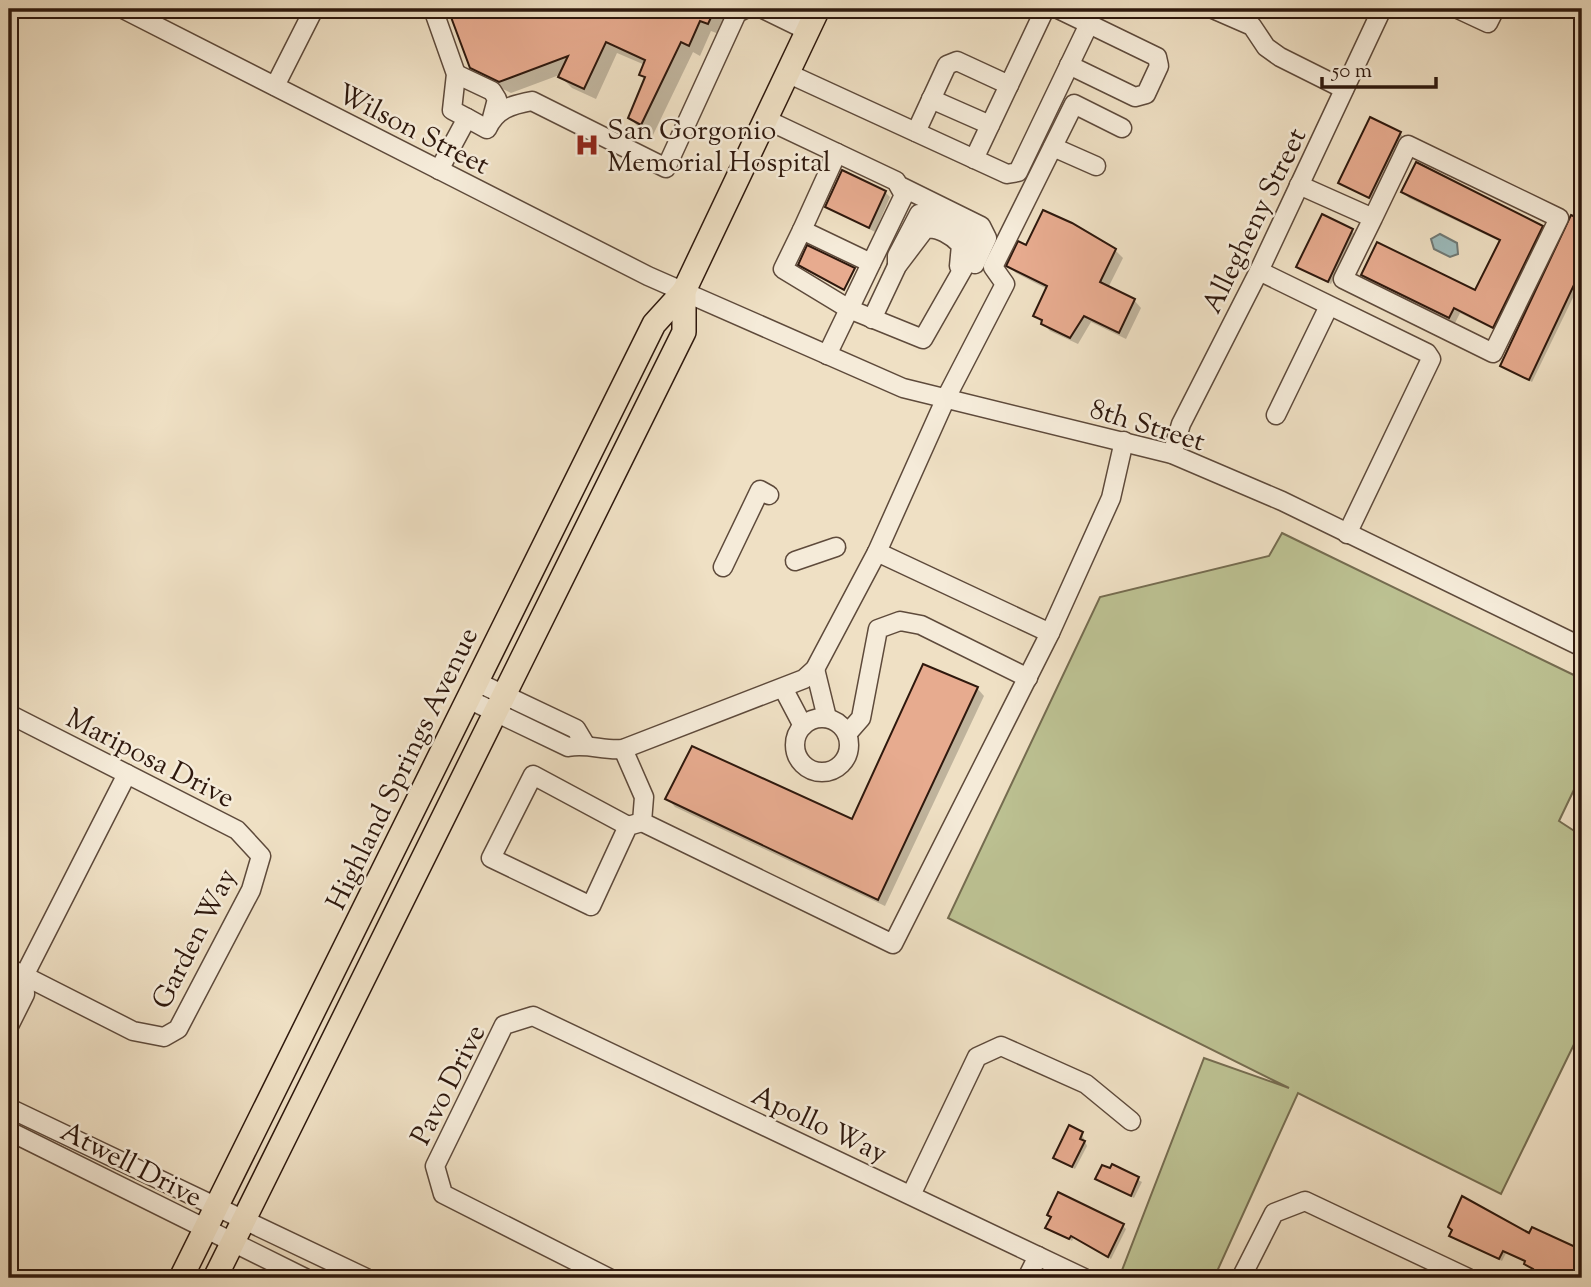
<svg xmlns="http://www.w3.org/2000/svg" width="1591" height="1287" viewBox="0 0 1591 1287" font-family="'Sorts Mill Goudy',serif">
<rect width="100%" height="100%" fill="#efe0c4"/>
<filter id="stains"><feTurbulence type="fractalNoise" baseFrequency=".00286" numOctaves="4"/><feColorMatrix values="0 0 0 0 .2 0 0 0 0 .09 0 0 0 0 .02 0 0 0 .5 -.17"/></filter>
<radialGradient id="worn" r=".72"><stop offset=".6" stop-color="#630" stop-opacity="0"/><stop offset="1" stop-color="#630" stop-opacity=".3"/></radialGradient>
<polygon fill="#bcc192" stroke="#756c50" stroke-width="2" points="1282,533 1582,679 1582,773 1559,821 1582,836 1582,1028 1501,1194 1298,1093 1214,1278 1119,1278 1204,1058 1289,1088 948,918 1100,597 1269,556"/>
<polygon fill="#9cbbbc" stroke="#707a76" stroke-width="2" points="1440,234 1457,243 1458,254 1450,257 1434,249 1431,239"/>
<g fill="#0003">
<polygon points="452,9 726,9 730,12 719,34 711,31 700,56 693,52 653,135 641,130 630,118 646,79 641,74 645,65 617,53 596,99 572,88 561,77 562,74 511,93 483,79 471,67"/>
<polygon points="1400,133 1403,137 1373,200 1340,183"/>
<polygon points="885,192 890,197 875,232 827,207"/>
<polygon points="1403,192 1542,227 1548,233 1499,332 1460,313 1455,323 1369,281 1363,275 1476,292 1501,242 1409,198"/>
<polygon points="1323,217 1356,234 1331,284 1298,267"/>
<polygon points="1572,217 1582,222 1582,279 1532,382 1502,366"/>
<polygon points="1027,247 1115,250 1123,258 1108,288 1134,300 1141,308 1126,339 1091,322 1078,344 1050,331 1035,315 1047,289 1016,273 1008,266"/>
<polygon points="977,688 984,696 885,906 675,807 668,799 853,821"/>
<polygon points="1082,1134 1087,1146 1075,1169 1058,1161 1055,1157"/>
<polygon points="1113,1167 1142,1182 1134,1198 1098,1179"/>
<polygon points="1123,1226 1126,1229 1111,1259 1074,1237 1072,1241 1048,1227"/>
<polygon points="1533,1229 1582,1252 1582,1278 1537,1278 1533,1275 1535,1270 1526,1262 1506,1253 1502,1261 1451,1236 1530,1236"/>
</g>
<g fill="#e7ab8f" stroke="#2e180d" stroke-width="2">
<polygon points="448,9 715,9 708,24 700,21 689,46 681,42 641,125 628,118 645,77 639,75 645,60 606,42 584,89 558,77 568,56 499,82 470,68"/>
<polygon points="1370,117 1401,132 1369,198 1338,183"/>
<polygon points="1416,162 1543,226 1493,328 1454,308 1449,318 1361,275 1377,242 1475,290 1500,240 1401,192"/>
<polygon points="842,170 886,191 869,228 825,207"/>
<polygon points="1043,210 1072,223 1116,249 1100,282 1135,299 1119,333 1084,316 1070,338 1041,324 1042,320 1033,316 1047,286 1006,266 1018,241 1026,245"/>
<polygon points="1322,214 1353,229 1328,282 1296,267"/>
<polygon points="1571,215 1582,220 1582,268 1529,380 1500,366"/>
<polygon points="807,245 855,268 844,290 798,265"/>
<polygon points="923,664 978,687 878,900 665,799 692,746 852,819"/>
<polygon points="1069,1125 1083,1132 1080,1139 1085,1141 1072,1167 1053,1158"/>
<polygon points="1112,1164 1139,1177 1131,1196 1095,1179 1102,1165 1110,1168"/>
<polygon points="1058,1192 1124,1224 1108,1257 1071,1236 1069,1239 1045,1228 1051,1217 1047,1215"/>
<polygon points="1462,1196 1529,1233 1532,1227 1582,1250 1582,1278 1529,1278 1533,1269 1524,1264 1525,1261 1503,1251 1499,1259 1449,1236 1452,1230 1448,1227"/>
</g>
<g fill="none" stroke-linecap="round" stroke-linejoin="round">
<g stroke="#5e4a3b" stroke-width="21">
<g id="minor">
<polyline points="123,9 648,276 903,388 1172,454 1282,501 1582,647"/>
<polyline points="433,9 456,74 452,110 467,118"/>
<polyline points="763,9 808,31"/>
<polyline points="1213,9 1252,26 1266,47 1280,57 1344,89"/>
<polyline points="1458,9 1488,23 1495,9"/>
<polyline points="1069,65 1135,97 1146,94 1159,66 1157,57 1089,24"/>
<polyline points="787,73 1007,174 1018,172 1089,24 1058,9"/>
<polyline points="456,74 492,91 497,99 492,118"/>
<polyline points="275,86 314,9"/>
<polyline points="931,99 990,125"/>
<polyline points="765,119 896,181 904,195 827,355"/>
<polyline points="916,132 947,65 957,61 1009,85"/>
<polyline points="1053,147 1096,166"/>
<polyline points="837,153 802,230 871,263"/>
<polyline points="974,159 1045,9"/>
<path d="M439 170 467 118 487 129C496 109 511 105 532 101L666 168 737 13 745 9"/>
<polyline points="1299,185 1373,218 1343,279 1493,353 1559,218 1408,145 1373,218"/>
<polyline points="902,187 981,226 987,238 975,264"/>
<polyline points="802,230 783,269 849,309 923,339 968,260 973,247 971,235 936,216 919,214 897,256 897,266"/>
<polyline points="1259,271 1427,353 1431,359 1347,534"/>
<path d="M872 319 897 266 925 229C937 226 953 236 961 245L959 266"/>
<polyline points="1276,415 1329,306"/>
<polyline points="1172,454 1181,424 1259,271 1382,9"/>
<polyline points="877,552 1050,633 1111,498 1124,441"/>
<polyline points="795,561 836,547"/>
<polyline points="723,567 760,490 769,495"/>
<polyline points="815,669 827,718"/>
<polyline points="477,682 576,729 585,744"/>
<polyline points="783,688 803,726"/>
<path d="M468 699 568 747C588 743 603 751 623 749L804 679 815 669 877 552 946 398 1005 284 993 267 1074 104 1122 128"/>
<polyline points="9,714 237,830 261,856 251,890 178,1029 164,1037 133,1031 9,968"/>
<circle cx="822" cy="745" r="27"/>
<polyline points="847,734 861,718 878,629 900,621 921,625 1028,678"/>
<polyline points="623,749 644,797 642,822 893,944 1050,633"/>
<polyline points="628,826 591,906 491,858 533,775 628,826 642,822"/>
<polyline points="9,984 24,976 127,774"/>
<polyline points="9,1026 25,994 24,976"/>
<polyline points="9,1108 366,1278"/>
<polyline points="9,1131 305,1278"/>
<polyline points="911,1195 977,1057 1001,1046 1086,1084 1131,1121"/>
<polyline points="609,1278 443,1194 435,1166 504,1025 533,1016 1084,1278"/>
<polyline points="1027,1278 1038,1256"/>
<polyline points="1241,1278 1274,1213 1305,1201 1468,1278"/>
</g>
</g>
<g stroke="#2e180d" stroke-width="26">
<g id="major">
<polyline points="181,1278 654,324 684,291 818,9"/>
<polyline points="215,1278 684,332 684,291"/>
</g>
</g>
<use href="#minor" stroke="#f5ebd9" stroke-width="18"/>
<use href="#major" stroke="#efe0c4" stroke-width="23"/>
</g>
<defs>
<g id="hospital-bare" transform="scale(1.89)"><path d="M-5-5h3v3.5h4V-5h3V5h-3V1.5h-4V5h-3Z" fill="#8f2418" stroke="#f5ebd9" stroke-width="2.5" paint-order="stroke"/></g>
</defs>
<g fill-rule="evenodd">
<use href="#hospital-bare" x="587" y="145"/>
</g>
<g text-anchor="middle" stroke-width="5" stroke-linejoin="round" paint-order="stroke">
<g font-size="28" fill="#2e180d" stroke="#f5ebd9">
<text transform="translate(414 128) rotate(27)" y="10">Wilson Street</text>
<text transform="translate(1253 220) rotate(-64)" y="10">Allegheny Street</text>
<text transform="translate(1148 424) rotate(17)" y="10">8th Street</text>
<text transform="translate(151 757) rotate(27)" y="10">Mariposa Drive</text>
<text transform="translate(401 768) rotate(-64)" y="10">Highland Springs Avenue</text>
<text transform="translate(193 938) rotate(-63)" y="10">Garden Way</text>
<text transform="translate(447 1084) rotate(-63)" y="10">Pavo Drive</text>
<text transform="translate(820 1123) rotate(25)" y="10">Apollo Way</text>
<text transform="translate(132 1163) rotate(27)" y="10">Atwell Drive</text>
</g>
<g font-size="28" fill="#2e180d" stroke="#f5ebd9" text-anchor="start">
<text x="607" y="139">San Gorgonio<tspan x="607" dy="32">Memorial Hospital</tspan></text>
</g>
</g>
<rect width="1591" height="1287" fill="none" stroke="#efe0c4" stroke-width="35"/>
<rect x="10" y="10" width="1570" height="1266" fill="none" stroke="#2e180d" stroke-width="3.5"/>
<rect x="18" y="18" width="1556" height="1252" fill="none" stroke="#2e180d" stroke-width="2"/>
<path d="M1322 77v10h114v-10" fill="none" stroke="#2e180d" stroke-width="3.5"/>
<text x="1332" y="77" font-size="21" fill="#2e180d" stroke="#f5ebd9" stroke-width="5" paint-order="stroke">50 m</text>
<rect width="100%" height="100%" filter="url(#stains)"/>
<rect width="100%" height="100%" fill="url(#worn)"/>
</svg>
